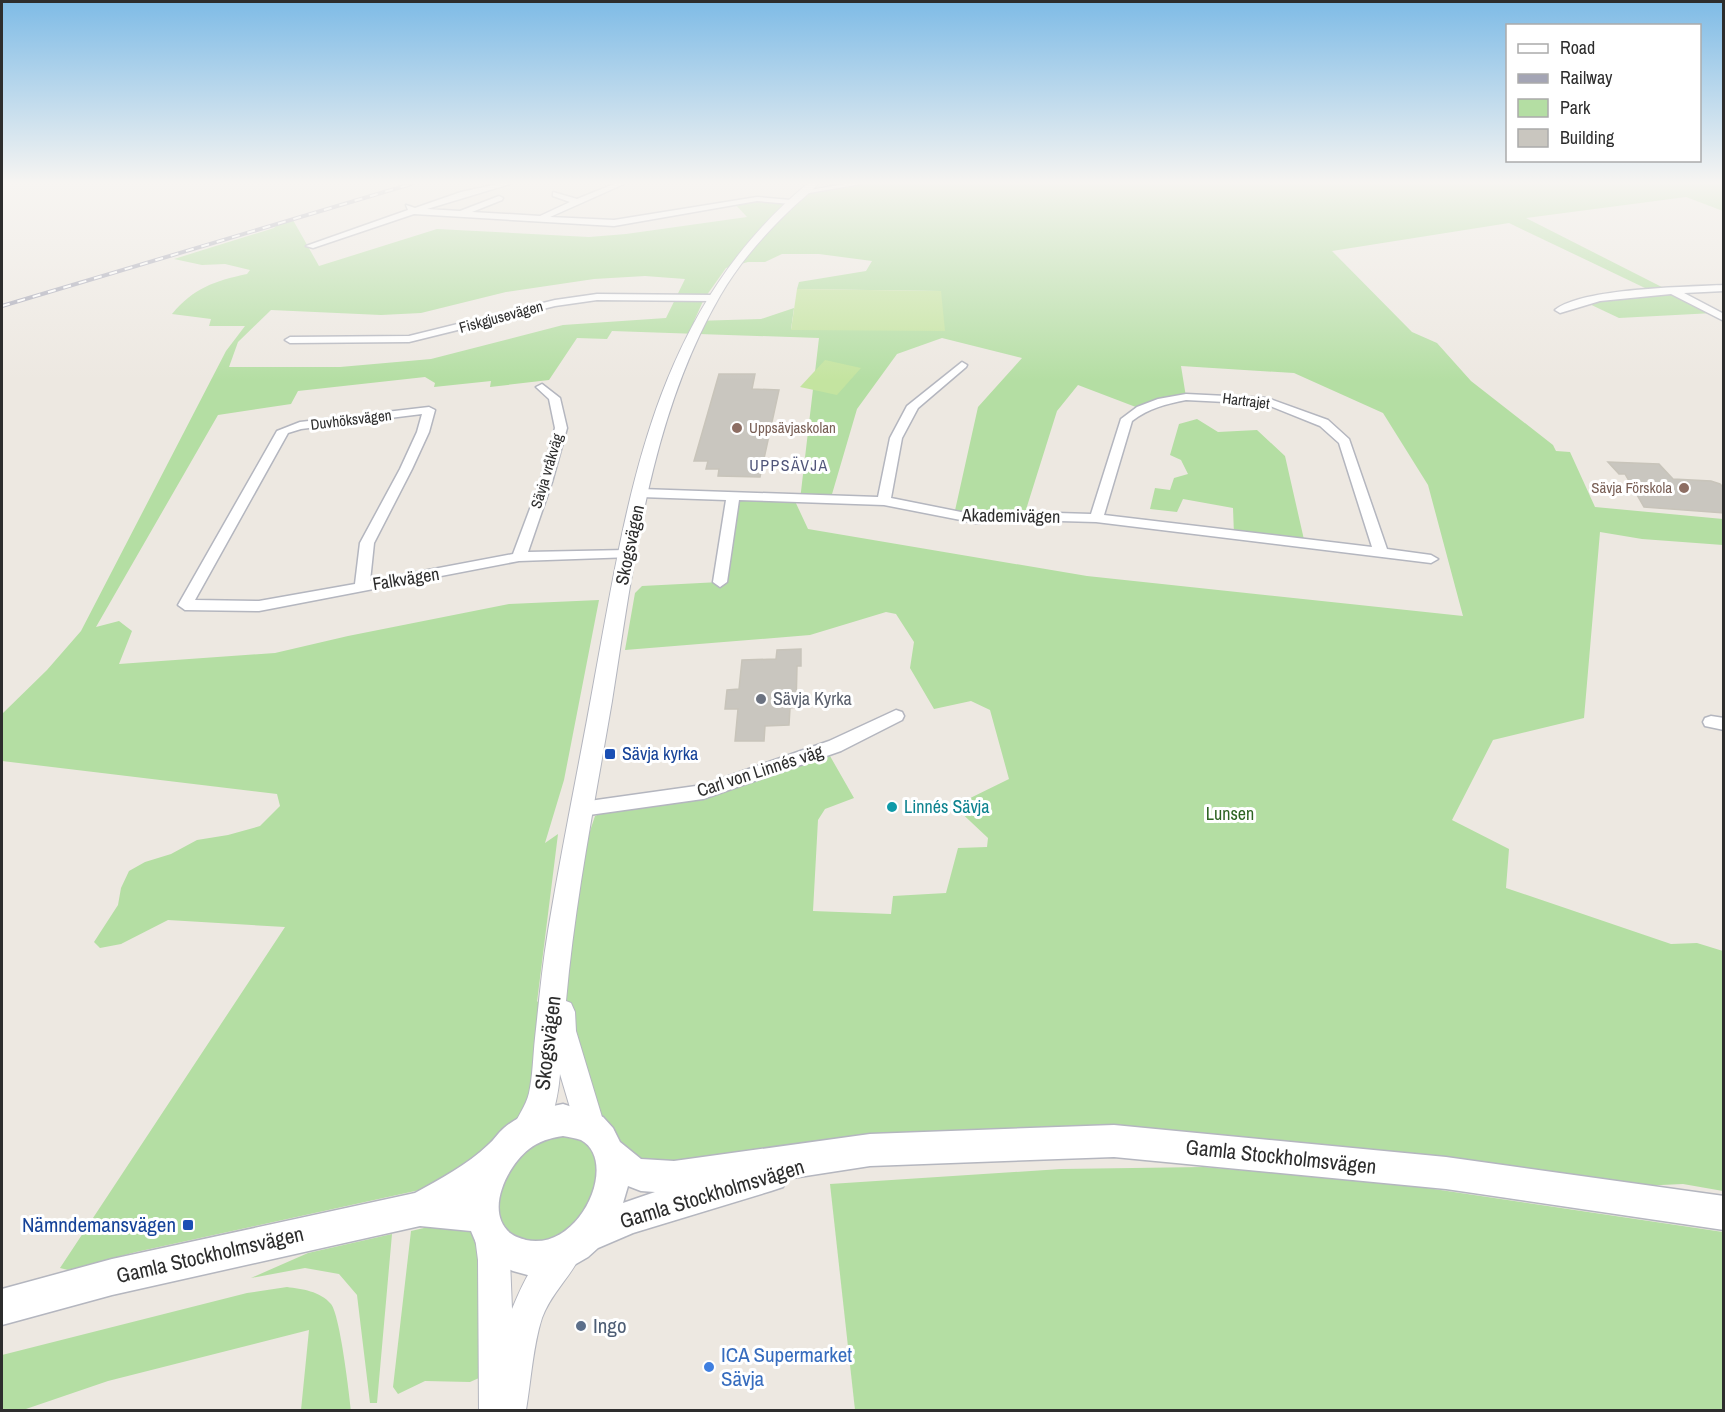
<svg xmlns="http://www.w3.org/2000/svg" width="1725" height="1412" viewBox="0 0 1725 1412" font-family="'Archivo Narrow',sans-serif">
<rect width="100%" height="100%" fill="#ede8e1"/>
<g fill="#b4dea3" fill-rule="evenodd">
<path d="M857 184H1723V211L1686 197 1526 218 1713 313 1619 318 1583 301 1640 292 1645 288 1509 223 1332 251 1412 332 1437 343 1471 381 1553 445 1556 451 1570 452 1595 507 1723 519V545L1642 539 1600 532 1584 718 1493 740 1452 820 1509 849 1506 888 1671 944 1697 943 1723 951V1191L1683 1184 1639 1186 1499 1164 1299 1142 1156 1135 1118 1124 1101 1132 678 1169 626 1157 584 1087 566 1001 568 961 589 834 595 816 608 810 684 802 703 792 796 761 830 756 854 798 825 809 818 820 813 911 891 914 893 896 946 893 958 848 987 847 988 838 954 806 1009 779 990 710 971 701 934 709 910 668 914 642 896 614 886 612 810 635 625 650 635 593 642 586 720 582 733 497 794 499 808 529 1087 576 1463 616 1428 485 1383 413 1294 373 1181 366 1186 397 1141 409 1078 385 1057 411 1024 516 954 515 978 407 1022 358 942 338 897 354 857 409 830 501 800 500 819 338 612 331 607 339 577 338 549 380 490 387 491 381 434 387 435 383 425 377 298 391 291 404 218 415 96 627 119 621 132 631 119 664 275 653 348 636 509 604 599 600 564 780 545 843 558 834 537 1002 542 998 531 1107 500 1138 438 1186 136 1252 68 1270 60 1268 285 927 168 920 121 944 100 948 94 942 118 905 121 888 129 871 145 862 171 854 197 840 228 835 260 826 280 806 277 794 2 761V714L47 670 81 631 226 351 245 326H209L211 319 172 314C194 288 214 281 247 274L250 270 225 264 202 265 174 259 274 228 278 224 293 220 319 266 437 229 589 237 626 234 747 217 734 203 757 199 791 202 803 192ZM782 254H819L872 261 866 271 799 282 797 289 941 291 791 329 794 308 761 319 694 321 704 299 726 268 748 262H765ZM645 276 685 279 666 318 563 325 431 359 340 367H229L238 342 271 310 381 315 421 313 506 292 594 279Z"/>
<polygon points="1197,419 1218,432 1257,430 1285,456 1305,544 1234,535 1233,508 1183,499 1177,512 1150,509 1155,488 1170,490 1174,478 1188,474 1181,460 1170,455 1179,424"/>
<path d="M557 1133C587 1140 589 1142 601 1169L582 1223 543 1244 518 1239 507 1231 501 1221 497 1207V1193L518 1152Z"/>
<polygon points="1204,1167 1400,1184 1723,1232 1723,1410 855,1410 830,1184 1061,1169"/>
<polygon points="441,1224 470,1230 482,1254 479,1378 470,1382 425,1381 398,1394 393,1387 411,1231"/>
<polygon points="392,1234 377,1403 370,1403 357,1295 339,1274 305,1268 251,1278 308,1253"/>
<path d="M287 1287C302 1289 320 1291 331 1304 340 1315 349 1392 351 1410H301L309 1330 108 1381 23 1410H2V1355L247 1293Z"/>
</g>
<g fill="#c4e4a0">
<polygon points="797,289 941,291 945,331 791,330"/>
<polygon points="825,360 861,368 837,395 800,387"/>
</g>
<g fill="#c9c6bf" stroke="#c8c4ba" stroke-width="1.5">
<polygon points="719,374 755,374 752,389 779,390 760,477 718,476 719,469 706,469 708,461 694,461"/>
<polygon points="1608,462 1659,464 1673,479 1711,481 1720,484 1724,488 1724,513 1644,507 1625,474 1619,474"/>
<polygon points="801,649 801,666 797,666 796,707 790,708 789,725 765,726 764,741 735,741 738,709 725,709 727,690 739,689 742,660 776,659 777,650"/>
</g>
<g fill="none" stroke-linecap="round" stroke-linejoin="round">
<g stroke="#b4b6bf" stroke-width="3">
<g id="minor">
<polygon points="498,184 510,184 427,209 460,211 499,196 503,198 502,200 472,212 540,216 570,202 553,196 553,192 577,199 614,184 624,184 550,217 614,220 757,197 791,200 795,202 791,204 757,201 614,226 414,214 313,248 306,246 408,210 406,205 415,208 461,192"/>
<polygon points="844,184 861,184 803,194 799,192"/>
<path d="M1724 285V291L1684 293 1724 314V321L1671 294 1600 301 1560 313 1555 310C1582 288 1686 287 1724 285Z"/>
<polygon points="597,294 712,295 717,298 712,301 597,300 555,306 409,342 290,343 285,340 290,337 409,336 555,300"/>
<path d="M962 362 967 365 966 367 918 408 902 438 891 498 976 515 1024 512 1091 514 1121 419 1137 407 1158 399 1186 394 1267 398 1328 420 1349 439 1387 549 1431 555 1438 559 1431 563 1096 522 1024 520 976 523 884 505 739 500 727 582 720 587 713 582 726 500 641 497 634 493 641 489 878 497 890 438 907 406ZM1186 400 1265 404 1320 426 1339 443 1372 547 1104 515 1132 421C1149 408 1166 404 1186 400Z"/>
<path d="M542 384 560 398 567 428 552 482 528 552 627 550 632 551 634 554 632 557 519 561 259 611 185 610 178 605 277 431 300 422 429 407 435 410 429 432 412 469 374 543 370 581 513 554 540 482 555 428 549 399 536 387ZM422 414 417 432 400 469 360 543 355 584 259 601 195 600 288 433 301 429Z"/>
<polygon points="896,710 902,712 904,716 902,720 841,751 703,799 582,816 576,814 573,809 576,804 582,802 703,785 829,741"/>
<polygon points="1711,716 1724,718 1724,730 1705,726 1703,722 1705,718"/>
</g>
</g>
<g stroke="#b4b6bf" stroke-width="2">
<g id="tertiary">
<path d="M807 184H818C809 194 798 202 788 212 762 237 738 265 720 296 649 419 634 564 612 701 595 801 575 900 566 1001L571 1003 575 1012 576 1031 605 1127 601 1138 590 1142 579 1138 560 1074C558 1098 552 1135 527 1145L516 1141 512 1130C517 1117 526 1106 529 1093 533 1075 533 1056 535 1038 539 1002 542 967 548 931 562 846 580 761 595 676 629 491 654 312 807 184Z"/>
<path d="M491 1221 502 1226 507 1237 510 1260 512 1309C523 1283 537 1249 565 1238L576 1243 581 1254C571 1277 551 1293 542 1318 533 1345 531 1381 526 1410H479L478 1260 475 1237 480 1226Z"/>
</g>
</g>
<g stroke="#b4b6bf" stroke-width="3">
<path id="secondary" d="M563 1104 603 1117 613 1128 620 1142 641 1159 674 1161 870 1134 1114 1125 1446 1157 1724 1196V1230L1446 1189 1114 1157 870 1166 786 1179 783 1187 771 1191 633 1233 598 1248 588 1257 569 1268 556 1273 535 1277 513 1271 490 1261 479 1250 471 1231 420 1226 112 1295 2 1325V1289L112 1259 415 1193C440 1179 467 1165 488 1145 494 1140 498 1133 504 1128 520 1114 542 1108 563 1104ZM563 1136C568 1137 576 1138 581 1140 620 1161 580 1252 526 1240 520 1238 515 1237 510 1233 484 1211 508 1165 529 1149 539 1141 550 1138 563 1136ZM628 1186 641 1191 655 1192 623 1203Z"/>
</g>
<use href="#minor" fill="#fff" fill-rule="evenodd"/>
<use href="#tertiary" fill="#fff" fill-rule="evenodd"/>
<use href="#secondary" fill="#fff" fill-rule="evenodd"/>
<g stroke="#a4a5b5" stroke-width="4">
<polyline id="rail" points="2,306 411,184"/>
</g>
<use href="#rail" stroke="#fff" stroke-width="2" stroke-dasharray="8" stroke-linecap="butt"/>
</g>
<linearGradient id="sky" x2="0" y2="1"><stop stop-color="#7ebbe6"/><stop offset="0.48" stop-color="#f7f5f2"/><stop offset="1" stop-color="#f7f5f2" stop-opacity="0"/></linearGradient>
<rect width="1725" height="381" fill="url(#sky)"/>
<g fill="#8d6e63" stroke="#fff" stroke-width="2">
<circle cx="737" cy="428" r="6"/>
<circle cx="1684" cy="488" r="6"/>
</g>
<circle fill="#6b7280" stroke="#fff" stroke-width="2" cx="761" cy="699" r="6"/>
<g fill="#1a4fb4" stroke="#fff" stroke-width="2">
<rect x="604" y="748" width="12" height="12" rx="3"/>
<rect x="182" y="1219" width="12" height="12" rx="3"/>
</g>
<circle fill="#0f9aa8" stroke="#fff" stroke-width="2" cx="892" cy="807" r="6"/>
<circle fill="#5c6f8a" stroke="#fff" stroke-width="2" cx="581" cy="1326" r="6"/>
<circle fill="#3f7fe0" stroke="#fff" stroke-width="2" cx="709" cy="1367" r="6"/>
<g text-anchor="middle" stroke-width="6" stroke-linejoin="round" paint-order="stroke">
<g font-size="15" fill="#2d2d2d" stroke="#fff">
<text transform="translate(501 317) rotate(-15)" y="5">Fiskgjusevägen</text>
<text transform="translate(1246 401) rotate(7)" y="5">Hartrajet</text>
<text transform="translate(351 420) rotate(-7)" y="5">Duvhöksvägen</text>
<text transform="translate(547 471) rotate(-73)" y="5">Sävja vråkväg</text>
</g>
<g font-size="15" fill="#785e54" stroke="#fff" text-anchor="start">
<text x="749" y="433">Uppsävjaskolan</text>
<text x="1672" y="493" text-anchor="end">Sävja Förskola</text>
</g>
<g font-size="16" letter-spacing="1.5" fill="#51567a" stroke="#fff">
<text x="789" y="471">UPPSÄVJA</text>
</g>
<g font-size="18" fill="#2d2d2d" stroke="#fff">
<text transform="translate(1011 516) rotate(1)" y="6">Akademivägen</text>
<text transform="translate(630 545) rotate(-78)" y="6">Skogsvägen</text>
<text transform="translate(406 579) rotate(-9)" y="6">Falkvägen</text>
<text transform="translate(760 771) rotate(-18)" y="6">Carl von Linnés väg</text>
</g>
<g font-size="18" fill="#5b616d" stroke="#fff" text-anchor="start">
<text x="773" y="705">Sävja Kyrka</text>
</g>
<g font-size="18" fill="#164399" stroke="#fff" text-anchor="start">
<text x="622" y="760">Sävja kyrka</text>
</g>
<g font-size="18" fill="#0d838f" stroke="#fff" text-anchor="start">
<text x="904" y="813">Linnés Sävja</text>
</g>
<g font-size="18" fill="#2d6422" stroke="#fff">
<text x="1230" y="820">Lunsen</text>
</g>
<g font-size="21" fill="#2d2d2d" stroke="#fff">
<text transform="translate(548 1043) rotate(-83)" y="7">Skogsvägen</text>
<text transform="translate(1281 1157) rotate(6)" y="7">Gamla Stockholmsvägen</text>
<text transform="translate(712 1194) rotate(-17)" y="7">Gamla Stockholmsvägen</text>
<text transform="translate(210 1255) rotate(-13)" y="7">Gamla Stockholmsvägen</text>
</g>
<g font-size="21" fill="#164399" stroke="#fff" text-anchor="end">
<text x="176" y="1232">Nämndemansvägen</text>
</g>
<g font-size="21" fill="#4e5e75" stroke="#fff" text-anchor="start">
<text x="593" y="1333">Ingo</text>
</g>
<g font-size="21" fill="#366cbe" stroke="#fff" text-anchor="start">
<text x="721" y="1362">ICA Supermarket<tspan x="721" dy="24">Sävja</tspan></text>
</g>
</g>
<rect width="1725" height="1412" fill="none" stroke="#2d2d2d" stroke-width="6"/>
<rect x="1506" y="24" width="195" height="138" fill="#ffffff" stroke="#ababab" stroke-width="1.5"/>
<rect x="1518" y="44" width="30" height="9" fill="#ffffff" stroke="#ababab" stroke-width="1.5"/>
<text x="1560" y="54" font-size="18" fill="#2d2d2d">Road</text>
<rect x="1518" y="74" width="30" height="9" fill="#a4a5b5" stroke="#ababab" stroke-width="1.5"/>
<text x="1560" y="84" font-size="18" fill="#2d2d2d">Railway</text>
<rect x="1518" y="99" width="30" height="18" fill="#b4dea3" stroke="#ababab" stroke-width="1.5"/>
<text x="1560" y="114" font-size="18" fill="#2d2d2d">Park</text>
<rect x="1518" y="129" width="30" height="18" fill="#c9c6bf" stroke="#ababab" stroke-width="1.5"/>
<text x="1560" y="144" font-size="18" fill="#2d2d2d">Building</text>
</svg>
